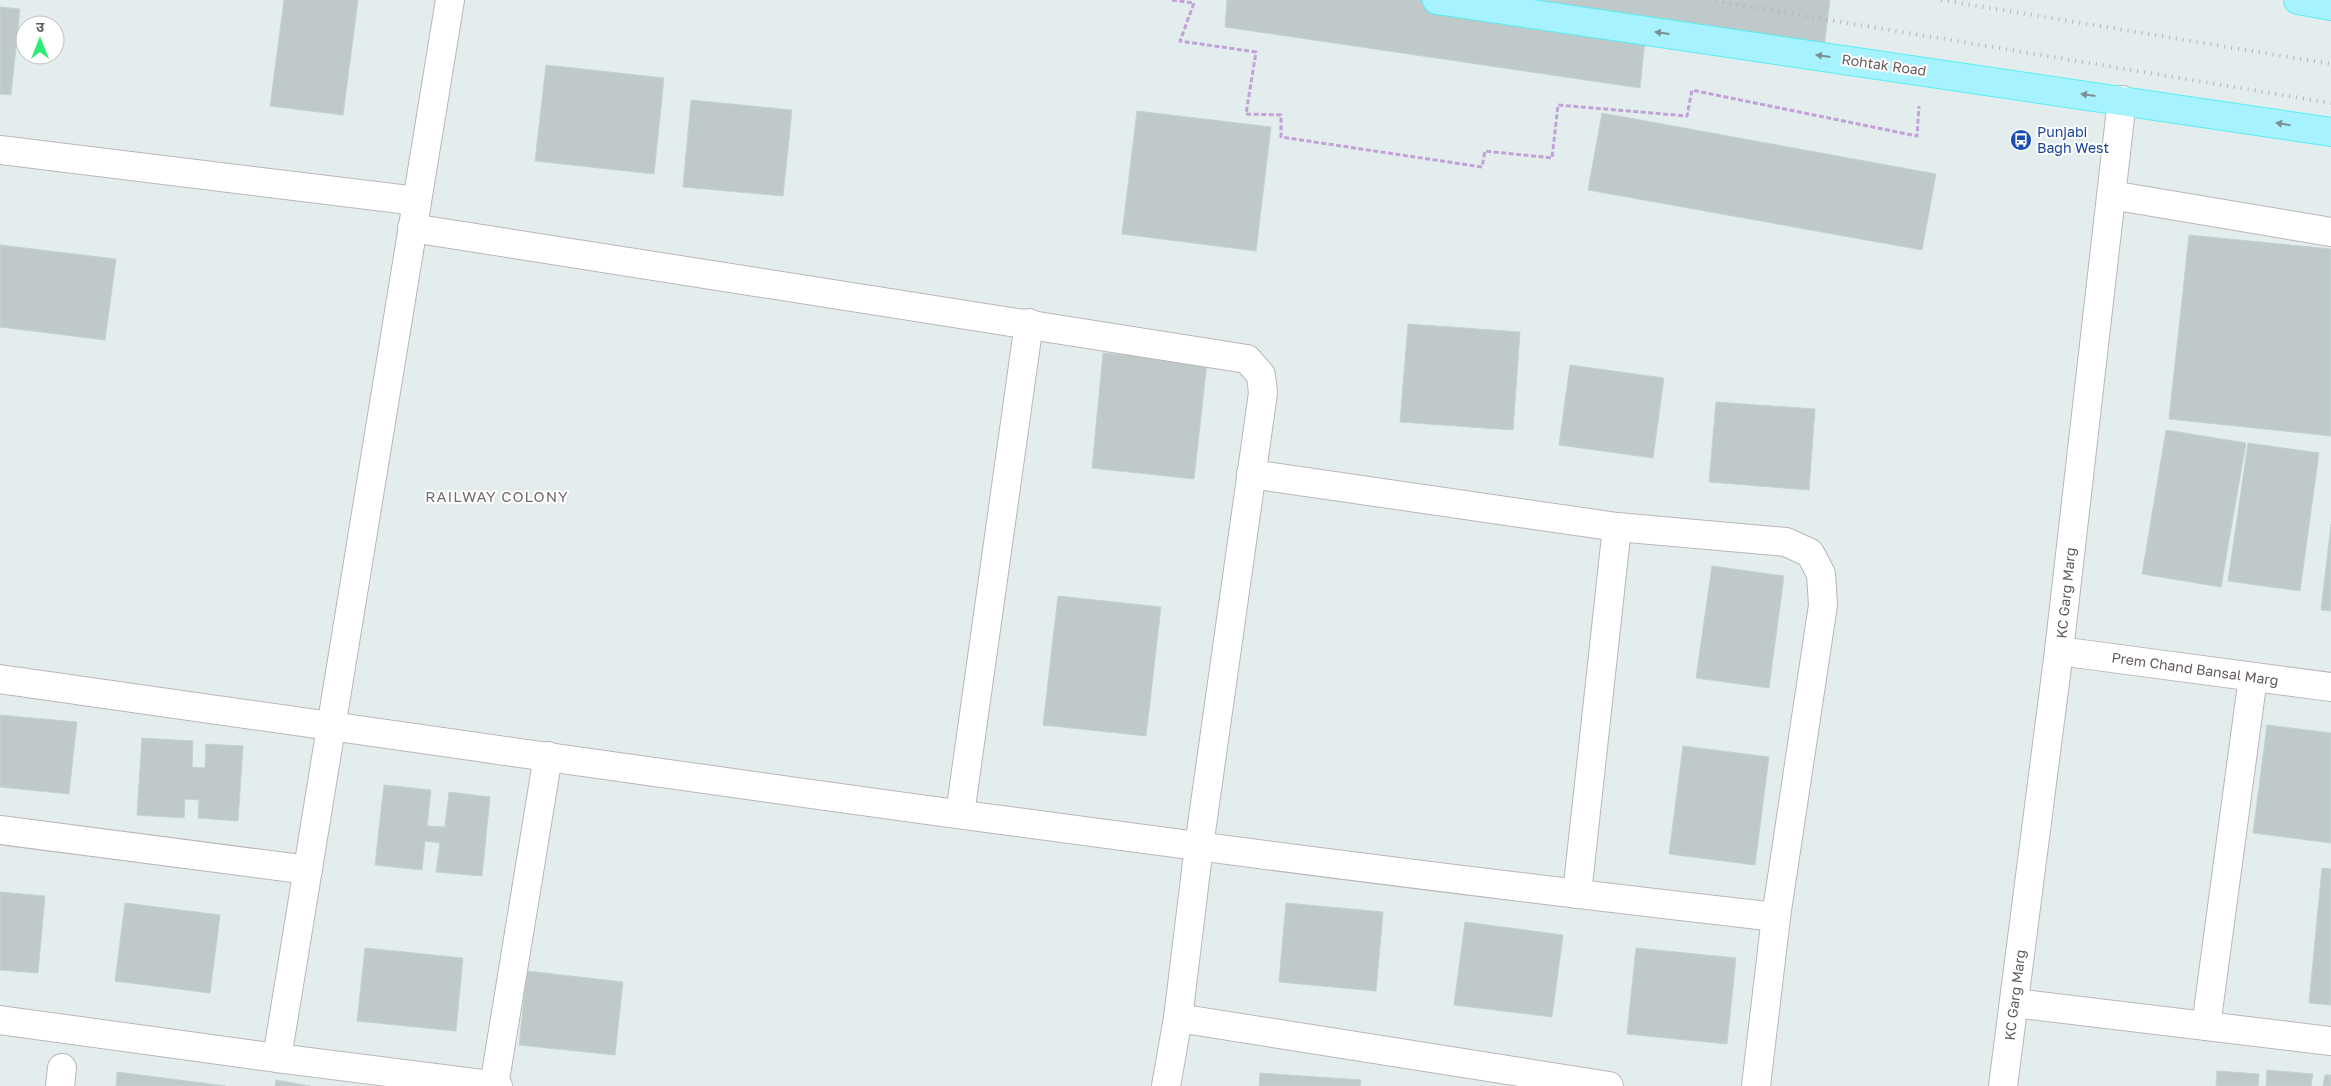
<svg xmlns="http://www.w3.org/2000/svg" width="2331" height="1086" viewBox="0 0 2331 1086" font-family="'Golos Text','Noto Sans Devanagari',sans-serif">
<rect width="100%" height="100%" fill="#e3edee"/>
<g fill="#bfc9c9" stroke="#c1d3d3">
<polygon points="284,0 358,0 343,115 270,106"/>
<polygon points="1227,0 1830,0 1822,63 1645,40 1640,88 1225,27"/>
<polygon points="0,7 20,9 11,95 0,94"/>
<polygon points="546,65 664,78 654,174 535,161"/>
<polygon points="691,100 792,110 783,196 683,187"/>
<polygon points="1137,111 1271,127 1256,251 1122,234"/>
<polygon points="1602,113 1936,174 1922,250 1588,190"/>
<polygon points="2189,235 2331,249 2331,436 2169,419"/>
<polygon points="0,245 116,259 105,340 0,327"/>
<polygon points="1408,324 1520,332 1513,430 1400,422"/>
<polygon points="1103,353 1207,363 1194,479 1092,468"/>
<polygon points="1570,365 1664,378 1653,458 1559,445"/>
<polygon points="1716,402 1815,409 1809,490 1709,482"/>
<polygon points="2166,430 2246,443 2221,587 2142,574"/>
<polygon points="2248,443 2319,453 2300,591 2228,581"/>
<polygon points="2331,524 2331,611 2321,610"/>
<polygon points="1712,566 1784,576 1769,688 1696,678"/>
<polygon points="1058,596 1161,607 1146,736 1043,725"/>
<polygon points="0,715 77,722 69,794 0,787"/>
<polygon points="2267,725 2331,733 2331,843 2253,833"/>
<polygon points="142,738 193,741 192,767 205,768 206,744 243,746 238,821 198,818 199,800 185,799 184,818 137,815"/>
<polygon points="1683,746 1769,757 1755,865 1669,854"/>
<polygon points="384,785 431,790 427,826 445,827 449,792 490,797 482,876 436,872 440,843 425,841 422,870 375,865"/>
<polygon points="2322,868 2331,869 2331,1005 2309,1003"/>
<polygon points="0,892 45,896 38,973 0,970"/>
<polygon points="125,903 220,915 210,993 115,981"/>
<polygon points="1286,903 1383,912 1376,991 1279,982"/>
<polygon points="1465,922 1563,935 1552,1017 1454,1005"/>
<polygon points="365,948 463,958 456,1031 357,1021"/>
<polygon points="1636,948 1736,958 1727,1044 1627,1034"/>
<polygon points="527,971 623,982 615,1055 519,1045"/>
<polygon points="2267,1070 2313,1074 2311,1086 2266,1086"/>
<polygon points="2217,1071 2259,1074 2258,1086 2216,1086"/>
<polygon points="117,1072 226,1086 116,1086"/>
<polygon points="1260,1073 1361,1080 1360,1086 1259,1086"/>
<polygon points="2325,1075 2331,1075 2331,1086 2323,1086"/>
<polygon points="276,1080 310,1086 275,1086"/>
</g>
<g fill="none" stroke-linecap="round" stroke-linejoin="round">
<g stroke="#bdb5b6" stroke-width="30">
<g id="minor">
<polyline points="0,150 417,201"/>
<polyline points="2111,195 2331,232"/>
<polyline points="412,228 1247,359 1261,375 1263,393 1199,846 1178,1018 1166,1086"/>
<polyline points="1251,474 1617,527 1786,542 1810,553 1821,574 1823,605 1776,917 1756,1086"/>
<polyline points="2059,651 2331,687"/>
<path d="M0 679C591 763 1182 850 1776 917"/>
<polyline points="960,814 1029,323"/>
<polyline points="0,830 308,870"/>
<polyline points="1577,894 1617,527"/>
<polyline points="2014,1003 2331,1041"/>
<polyline points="1178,1018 1609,1086"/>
<polyline points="0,1020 277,1058 450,0"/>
<polyline points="2206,1026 2253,677"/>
<polyline points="277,1058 498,1086"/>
<polyline points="60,1086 62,1068"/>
<polyline points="494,1086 548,756"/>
</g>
</g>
<g stroke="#bdb5b6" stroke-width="30">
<polyline id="tertiary" points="2003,1086 2059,651 2122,100"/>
</g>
<g stroke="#57eef3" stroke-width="30">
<g id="primary">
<polyline points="1437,0 2331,132"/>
<polyline points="2298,0 2331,6"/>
</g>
</g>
<polyline stroke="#c1a2d8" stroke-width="3" stroke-dasharray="5 2.5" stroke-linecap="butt" points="1172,0 1194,3 1180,41 1256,52 1246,114 1281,115 1281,137 1482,167 1485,151 1552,158 1558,105 1687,116 1692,90 1917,136 1919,106"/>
<use href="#minor" stroke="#fff" stroke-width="28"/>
<use href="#tertiary" stroke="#fff" stroke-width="28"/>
<use href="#primary" stroke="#a7f2ff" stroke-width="28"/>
<g stroke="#b5b4b4" stroke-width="4" stroke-dasharray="1 6" stroke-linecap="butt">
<polyline points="1709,0 2331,103"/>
<polyline points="1941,0 2331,64"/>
</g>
</g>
<defs><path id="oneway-solid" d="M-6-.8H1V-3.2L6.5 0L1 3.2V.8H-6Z" transform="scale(1.25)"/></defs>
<g fill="#7b9095">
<use href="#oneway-solid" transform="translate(1662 33) rotate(-172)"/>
<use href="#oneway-solid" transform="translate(1823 56) rotate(-172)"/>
<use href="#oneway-solid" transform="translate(2088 95) rotate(-172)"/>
<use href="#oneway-solid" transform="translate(2283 124) rotate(-171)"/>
</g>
<defs>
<g id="bus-disc" transform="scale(1.125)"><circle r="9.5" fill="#1a4fb4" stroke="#fff"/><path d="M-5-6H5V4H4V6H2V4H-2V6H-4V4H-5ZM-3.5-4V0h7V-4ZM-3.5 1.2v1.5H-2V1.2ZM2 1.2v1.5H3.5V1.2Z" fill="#fff"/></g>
</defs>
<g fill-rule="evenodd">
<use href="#bus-disc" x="2021" y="140"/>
</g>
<g text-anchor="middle" stroke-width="4" stroke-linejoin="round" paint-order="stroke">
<g font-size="14" fill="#645b5c" stroke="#fff">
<text transform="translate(1884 65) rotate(8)" y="5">Rohtak Road</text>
<text transform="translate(2066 593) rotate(-84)" y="5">KC Garg Marg</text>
<text transform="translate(2195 669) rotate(8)" y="5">Prem Chand Bansal Marg</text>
<text transform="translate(2015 995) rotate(-83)" y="5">KC Garg Marg</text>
</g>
<g font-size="14" fill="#164399" stroke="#fff" text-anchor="start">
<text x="2037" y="137">Punjabi<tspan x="2037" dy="16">Bagh West</tspan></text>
</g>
<g font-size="15" letter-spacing="1" fill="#766c6e" stroke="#fff">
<text x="497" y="502">RAILWAY COLONY</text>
</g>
</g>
<g transform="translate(40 40)"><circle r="24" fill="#ffffff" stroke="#c1bdbe"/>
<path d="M0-4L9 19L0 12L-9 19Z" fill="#2ceb76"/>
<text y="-8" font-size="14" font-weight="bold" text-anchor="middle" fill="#645b5c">उ</text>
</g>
</svg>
